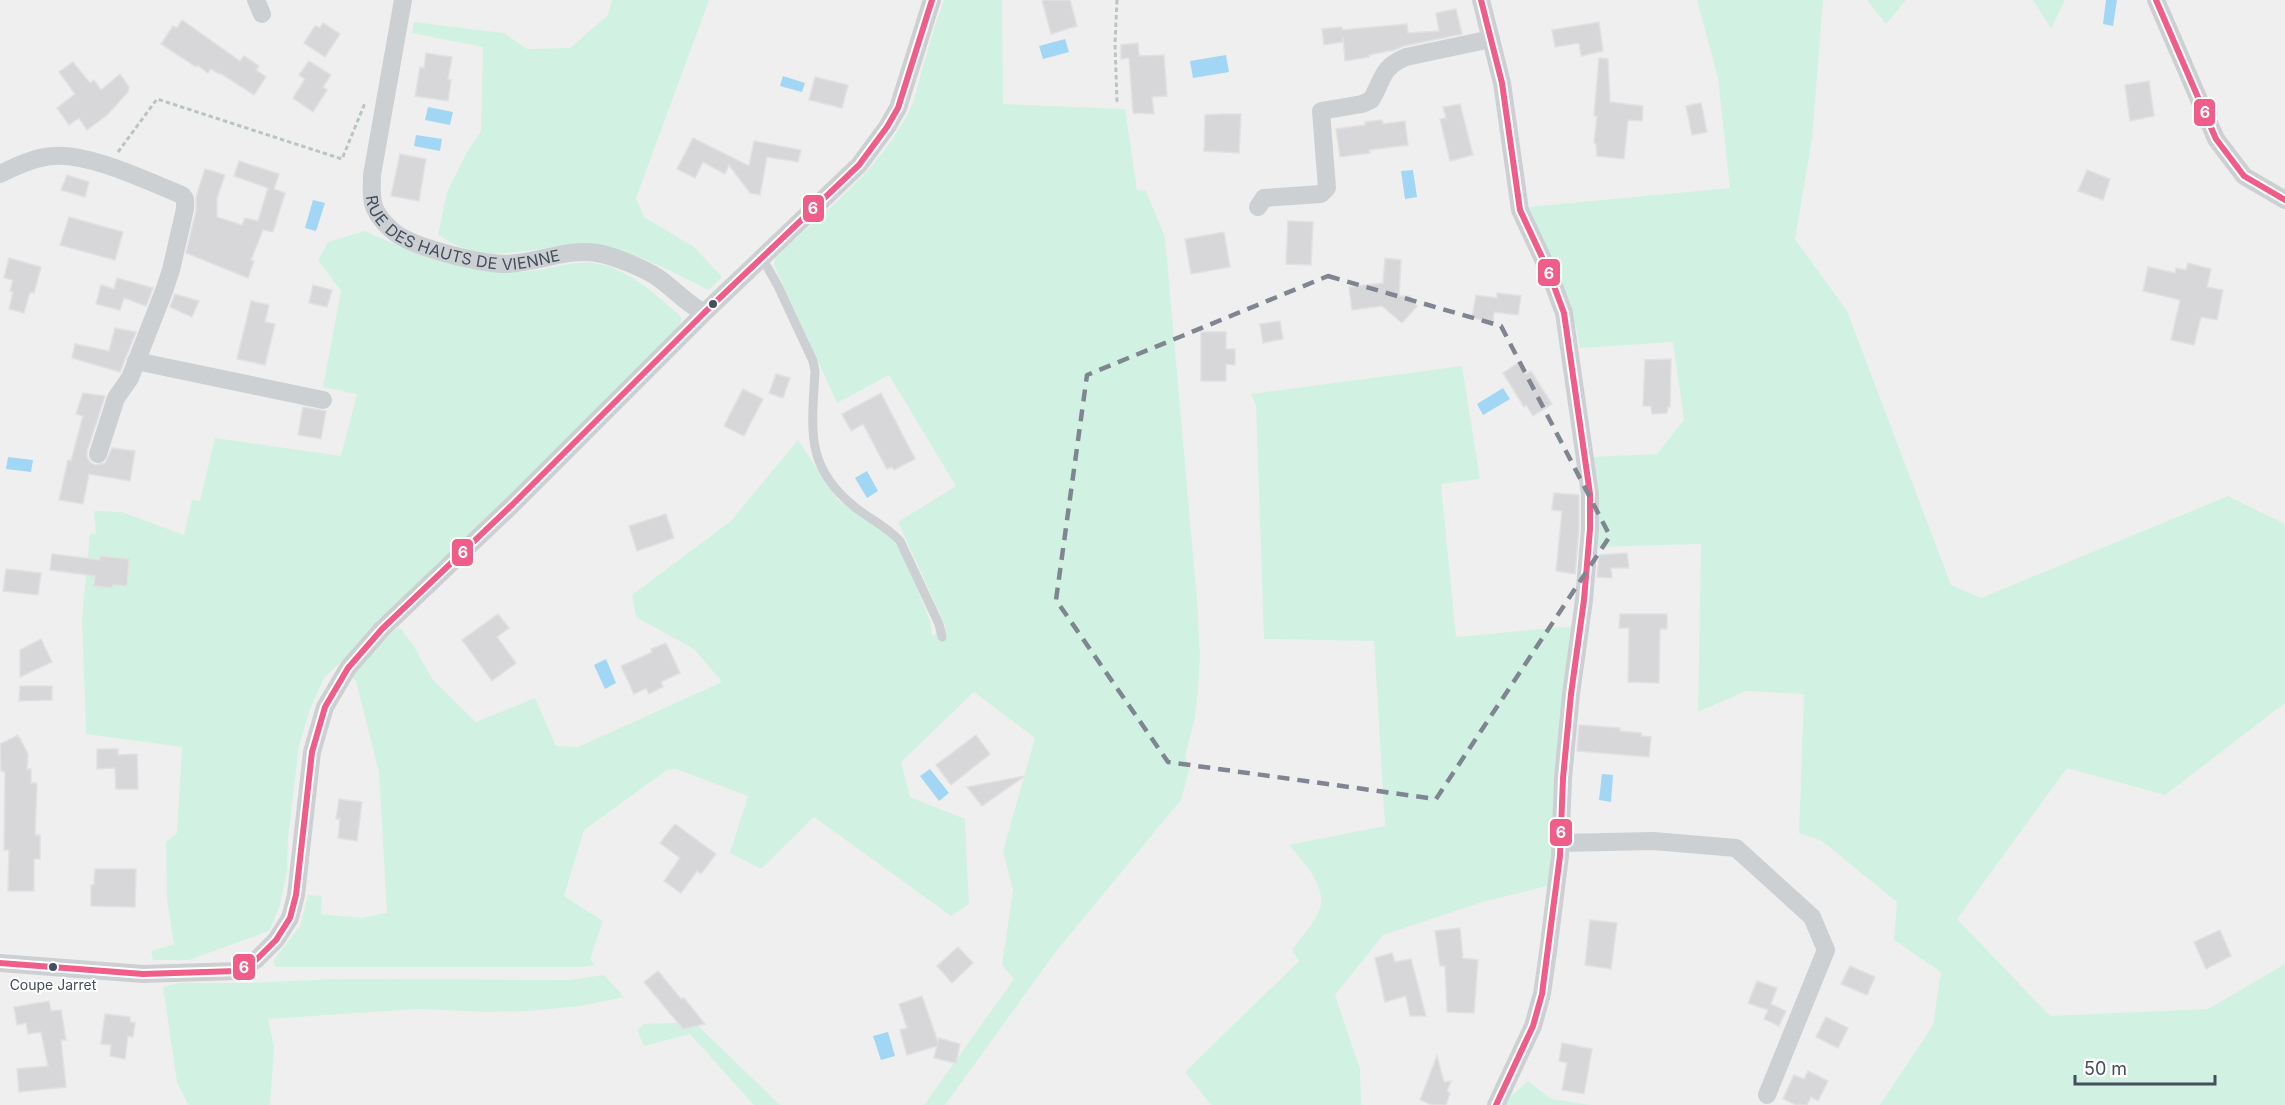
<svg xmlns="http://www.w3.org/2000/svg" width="2285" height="1105" viewBox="0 0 2285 1105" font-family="Inter,sans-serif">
<rect width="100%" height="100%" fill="#f0efef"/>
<g fill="#d1f2e2">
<path d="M612 0H709L636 198 644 217 694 247 722 277 709 290C673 273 638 252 598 246 557 240 517 259 475 252 463 250 449 241 438 235L447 192 466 154 481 131 483 47 412 33 414 22 504 33 527 49 570 48 608 15Z"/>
<path d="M944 0H1002L1003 104 1125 109 1137 190 1146 191 1165 237 1197 600 1200 655 1198 689 1195 717 1185 756 1189 770 1181 800 1057 950 945 1105H924L1014 979 1002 965 1013 890 1003 851 1035 738 974 692 901 762 910 797 965 819 969 904 951 916 814 817 761 869 730 853 748 796 676 769 667 770 584 830 564 896 603 921 590 959 595 965 580 967H276L273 961 300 926 308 895 322 896 321 914 361 918 387 913 379 772 356 681 350 675 371 649 399 627 412 643 433 680 476 722 535 698 556 746 578 747 722 682 694 649 636 617 632 595 731 521 798 440 837 499 892 539 903 553 930 621 932 636 946 627 898 522 956 486 889 375 837 403 774 265 775 257C825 211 883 168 912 105 916 94 919 81 922 70 929 46 935 23 944 0Z"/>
<polygon points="1697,0 1823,0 1812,139 1795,239 1847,311 1951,585 1981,598 2228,496 2285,524 2285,703 2165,795 2067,768 1957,919 2050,1016 2208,1009 2285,964 2285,1105 1880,1105 1933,1025 1941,972 1894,940 1897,902 1822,841 1799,833 1804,694 1746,691 1698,712 1701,544 1595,547 1591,457 1657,454 1684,420 1673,342 1580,348 1576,327 1529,207 1730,188 1718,78"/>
<polygon points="1867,0 1906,0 1886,24"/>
<polygon points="2033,0 2065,0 2051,29"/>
<path d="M365 231C400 248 435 258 473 265 485 268 497 271 509 272 535 273 552 266 577 263 617 258 654 292 682 318L679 326 522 484 377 622 348 655 324 678 310 709 299 746 288 837 287 871 280 905 269 931 189 960H153L151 951 174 944 167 899 166 842 177 833 182 747 86 734 82 618 90 534H96L94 511 122 512 184 535 192 500 200 501 215 438 341 456 357 394 323 387 341 291 318 260 328 242Z"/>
<path d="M1462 366 1480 479 1441 484 1456 637 1575 626 1551 885 1482 902 1383 935 1335 995 1360 1069 1361 1105H1211L1185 1072 1299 961 1292 950C1300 938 1313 925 1319 911 1329 888 1302 860 1289 845L1385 826 1374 641 1264 639 1256 405 1251 394Z"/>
<polygon points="604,975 624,997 580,1006 528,1011 488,1012 417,1009 268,1019 274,1047 270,1105 188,1105 177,1082 163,987 179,983 251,983 337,979 569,980"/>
<polygon points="694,1022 780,1105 754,1105 690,1034 644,1046 637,1030 644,1024"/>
<polygon points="1528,1081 1551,1099 1590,1105 1501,1105"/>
</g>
<g fill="#a1d6f4">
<polygon points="2106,0 2117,0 2113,26 2103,24"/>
<polygon points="1065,39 1069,52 1043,59 1039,46"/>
<polygon points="1226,55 1229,72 1193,78 1190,61"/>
<polygon points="783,76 805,83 802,92 780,86"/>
<polygon points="428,107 453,112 450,125 425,120"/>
<polygon points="416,135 442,139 440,151 414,146"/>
<polygon points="1413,170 1417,197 1405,199 1401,171"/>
<polygon points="313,200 325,203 316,231 305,228"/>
<polygon points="1503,388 1510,399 1483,415 1477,404"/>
<polygon points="8,457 33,460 31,472 6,469"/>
<polygon points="867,471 878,491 867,498 855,478"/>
<polygon points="606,659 616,683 605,689 594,665"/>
<polygon points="930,769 949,793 939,801 920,776"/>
<polygon points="1602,774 1613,775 1611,802 1599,800"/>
<polygon points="888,1032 895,1056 881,1060 873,1036"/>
</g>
<g fill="#d7d7d9" stroke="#e1e1e2" stroke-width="1.5">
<polygon points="1042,0 1070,0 1077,26 1051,34"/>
<polygon points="1456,9 1462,34 1404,46 1394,50 1369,55 1369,57 1345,61 1343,37 1343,42 1324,45 1322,29 1342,27 1342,30 1407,24 1408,33 1439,31 1436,13"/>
<polygon points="182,20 240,61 244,56 259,66 256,70 266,77 254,95 220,73 219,74 211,69 208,73 197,65 196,67 161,44 173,26 177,28"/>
<polygon points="1599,22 1603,51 1581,56 1579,43 1555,47 1552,30"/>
<polygon points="323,23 340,34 325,57 304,43 315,26 320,28"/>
<polygon points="1138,43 1139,56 1164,55 1167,96 1152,97 1154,114 1133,113 1129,58 1121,59 1121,45"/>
<polygon points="426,53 452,57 448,79 451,80 448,101 415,96 420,67 424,68"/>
<polygon points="1599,58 1608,59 1610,102 1643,106 1642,121 1628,120 1624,159 1597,156 1596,144 1594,143 1597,116 1594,116"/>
<polygon points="309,61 331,75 323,87 327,90 313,112 293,98 305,79 299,75"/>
<polygon points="73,62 90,83 94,80 101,90 120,74 129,87 128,92 107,115 87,130 79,118 69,125 57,108 75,94 59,72"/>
<polygon points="815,77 848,85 842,108 809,100"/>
<polygon points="2149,81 2154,116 2130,121 2125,85"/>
<polygon points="1701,103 1707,132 1692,135 1686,106"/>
<polygon points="1460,104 1473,155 1450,161 1440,119 1446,118 1443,107"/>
<polygon points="1223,114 1241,114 1239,153 1204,151 1205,115"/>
<polygon points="1382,120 1383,124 1405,121 1408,145 1369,150 1370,153 1340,157 1336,129 1365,125 1365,122"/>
<polygon points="693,138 749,166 754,141 801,150 798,162 767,157 760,195 750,193 729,165 725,174 703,162 695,178 677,169"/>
<polygon points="400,154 426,159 419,201 391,196"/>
<polygon points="239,161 279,174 274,189 285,193 273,232 263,230 251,260 254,261 248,278 186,253 196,211 196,197 205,169 225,175 217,198 217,217 242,225 245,218 258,221 268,188 234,176"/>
<polygon points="2087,170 2110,179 2103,200 2078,191"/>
<polygon points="67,175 89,182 85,197 61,190"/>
<polygon points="69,217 123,232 115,260 60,245"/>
<polygon points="1288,221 1313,222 1311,265 1286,264"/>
<polygon points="1224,232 1230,267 1191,274 1185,239"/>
<polygon points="9,258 41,267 34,293 30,292 24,313 9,309 13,292 10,291 13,280 4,278"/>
<polygon points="1385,258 1401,260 1399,296 1410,296 1410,300 1417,306 1402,323 1382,306 1352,310 1349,287 1383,283"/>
<polygon points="2188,263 2211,269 2207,287 2223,290 2217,320 2201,317 2194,345 2171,340 2180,300 2143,291 2148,267 2175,273 2176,268 2186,270"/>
<polygon points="117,278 153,288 146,306 124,298 120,310 96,304 101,285 114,289"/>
<polygon points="313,285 332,290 327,307 309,303"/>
<polygon points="1497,293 1521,296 1518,315 1494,312 1493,322 1472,318 1476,295 1497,298"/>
<polygon points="175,294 199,301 192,317 170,307"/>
<polygon points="251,301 269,305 265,322 275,324 265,365 237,359"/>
<polygon points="1280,321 1283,339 1263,343 1260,324"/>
<polygon points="115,328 136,332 120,372 72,358 75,344 109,351"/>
<polygon points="1201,332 1226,332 1226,349 1235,349 1235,365 1226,364 1226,381 1201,381"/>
<polygon points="1671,359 1670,407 1668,407 1667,413 1652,414 1651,406 1643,406 1645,360"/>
<polygon points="1518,363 1526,374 1531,371 1552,404 1533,416 1526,405 1524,407 1503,373"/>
<polygon points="776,374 790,378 783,398 769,393"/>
<polygon points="743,389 763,399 744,436 724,426"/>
<polygon points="83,393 105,396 87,451 87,457 90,462 95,465 105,463 112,448 135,451 130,481 89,474 83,504 59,500 68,460 71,461 83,416 76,414"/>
<polygon points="881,393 915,459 894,470 892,467 887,469 863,424 851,431 842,414"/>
<polygon points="303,407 326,411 321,439 298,435"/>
<polygon points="1554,493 1579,495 1579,529 1575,574 1556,571 1562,511 1552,510"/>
<polygon points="666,514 674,538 637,551 629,526"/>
<polygon points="1627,553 1629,568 1611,568 1612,578 1597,577 1599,555"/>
<polygon points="52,554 100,560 100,556 129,559 127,586 113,585 112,588 94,586 95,576 50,570"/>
<polygon points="6,569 41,573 38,595 3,591"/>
<polygon points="498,614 509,628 497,637 516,663 492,681 462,640"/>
<polygon points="1620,614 1667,614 1667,629 1660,629 1659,683 1628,682 1629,628 1619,628"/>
<polygon points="41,639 52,662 20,677 20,650"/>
<polygon points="666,643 680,673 661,682 663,687 649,694 646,688 634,694 621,666 652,652 651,649"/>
<polygon points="20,686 52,686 52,700 19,701"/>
<polygon points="1579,725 1620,728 1620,731 1642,733 1641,736 1651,737 1649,757 1577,751"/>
<polygon points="18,735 28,754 27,769 31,769 31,783 37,783 35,835 40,835 40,859 34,859 34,891 8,891 9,850 4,850 5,772 1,771 0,744"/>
<polygon points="976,735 990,754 951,785 936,765"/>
<polygon points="97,749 118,749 118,755 137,754 138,789 116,789 115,768 97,769"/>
<polygon points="1025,776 982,806 967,787"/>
<polygon points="339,799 362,802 357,841 338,838 340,819 336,819"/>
<polygon points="675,824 716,854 701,874 697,871 681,893 664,881 680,858 660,843"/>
<polygon points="95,869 136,869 135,907 91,906 91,885 94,885"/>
<polygon points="1590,920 1617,923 1611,969 1585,965"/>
<polygon points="1460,928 1463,958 1478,960 1474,1013 1447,1012 1445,966 1440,966 1435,931"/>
<polygon points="2220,930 2231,956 2206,969 2194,942"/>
<polygon points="958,947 973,963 952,983 937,966"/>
<polygon points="1392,953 1395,962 1411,959 1426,1016 1410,1016 1406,996 1385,1002 1375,958"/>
<polygon points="1850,966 1875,977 1867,995 1841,984"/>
<polygon points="658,971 681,999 684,998 705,1024 683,1029 644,982"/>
<polygon points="1757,981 1777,988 1771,1004 1786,1011 1779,1026 1764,1019 1768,1010 1748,1003"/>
<polygon points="922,996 938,1042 939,1038 960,1044 956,1063 934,1058 937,1046 907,1055 900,1030 907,1028 899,1004"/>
<polygon points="49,1001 51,1011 61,1010 66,1040 61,1040 66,1087 19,1092 17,1069 48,1066 41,1032 28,1034 26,1023 17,1025 14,1007"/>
<polygon points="105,1014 130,1017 130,1022 135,1023 133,1037 128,1036 125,1059 110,1056 111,1045 101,1044"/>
<polygon points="1826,1017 1848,1028 1838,1048 1816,1037"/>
<polygon points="1562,1043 1592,1049 1584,1094 1562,1090 1567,1063 1559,1061"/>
<polygon points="1437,1056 1444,1082 1451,1081 1447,1091 1450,1093 1446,1105 1432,1105 1420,1100"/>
<polygon points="1808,1071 1828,1081 1818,1101 1811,1097 1807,1105 1796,1105 1783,1099 1794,1075 1804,1079"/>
</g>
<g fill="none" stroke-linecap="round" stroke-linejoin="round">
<g stroke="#b8c5c4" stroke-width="3" stroke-dasharray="4.5 3" stroke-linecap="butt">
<polyline points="1117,0 1115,44 1117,102"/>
<polyline points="118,152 157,99 342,159 365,103"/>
</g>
<path stroke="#cdd0d3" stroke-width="9" d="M762 258 778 286 813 361 815 371C812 430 804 467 856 508 870 519 887 527 900 541L939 624 942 637"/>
<g stroke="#cdd0d3" stroke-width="18">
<polyline points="256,0 262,14"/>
<path id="s1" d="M403 0 372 175C372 187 370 200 376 211 380 219 387 226 394 232 414 248 481 264 507 264 537 263 567 248 597 253 614 256 643 268 657 277 673 288 686 303 704 313"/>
<polyline points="1481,0 1502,83 1520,210 1548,270 1564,313 1590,494 1590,529 1584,600 1571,694 1563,778 1560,856 1548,952 1542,994 1533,1026 1496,1105"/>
<polyline points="2156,0 2216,139 2244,176 2285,200"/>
<path d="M0 174C16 166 35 157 53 156 90 153 147 181 182 195L185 199V209L171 270 164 291 130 378 116 398 98 454"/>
<path d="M1258 207 1264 198 1321 194 1327 188 1321 111 1362 104 1371 100C1384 79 1380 68 1406 57L1491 39"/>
<polyline points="136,361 323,400"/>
<polyline points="1560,843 1653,841 1736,848 1812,917 1826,950 1767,1095"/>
<polyline points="0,963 143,974 237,971 256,960 276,940 290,918 296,895 312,752 325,707 348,668 382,629 512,505 704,313 859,165 887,127 898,108 932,0"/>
</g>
<g stroke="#fff" stroke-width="10">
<g id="bus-1">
<polyline points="1481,0 1502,83 1520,210 1548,270 1564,313 1590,494 1590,529 1584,600 1571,694 1563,778 1560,856 1542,994 1533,1026 1496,1105"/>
<polyline points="2156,0 2216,139 2244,176 2285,200"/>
<polyline points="0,963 143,974 237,971 256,960 276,940 290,918 296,895 312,752 325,707 348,668 382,629 512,505 704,313 859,165 887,127 898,108 932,0"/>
</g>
</g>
<use href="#bus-1" stroke="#ef5d88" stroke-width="6"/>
</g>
<path fill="none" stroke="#808691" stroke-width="4.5" stroke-dasharray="12 8" stroke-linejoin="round" d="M1328 276 1501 326 1610 536 1436 799 1168 762 1056 600 1087 375Z"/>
<g fill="#444e5e" stroke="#fff" stroke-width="2">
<circle cx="713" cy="304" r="5"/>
<circle cx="53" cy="967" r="5"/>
</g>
<g text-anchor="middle" stroke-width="4.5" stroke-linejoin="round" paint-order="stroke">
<g font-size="14" fill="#444e5e" stroke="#fff">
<text x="53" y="990">Coupe Jarret</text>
</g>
<g font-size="16" fill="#444e5e" stroke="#fff">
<text dy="6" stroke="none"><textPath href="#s1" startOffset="306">RUE DES HAUTS DE VIENNE</textPath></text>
</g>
</g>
<g stroke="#fff" stroke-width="2">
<rect x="2193" y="98" width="23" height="29" rx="6" fill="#ef5d88"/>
<rect x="802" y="194" width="23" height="29" rx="6" fill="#ef5d88"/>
<rect x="1537" y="258" width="24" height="29" rx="6" fill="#ef5d88"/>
<rect x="451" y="538" width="23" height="29" rx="6" fill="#ef5d88"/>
<rect x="1549" y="818" width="24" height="29" rx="6" fill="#ef5d88"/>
<rect x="232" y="953" width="24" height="28" rx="6" fill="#ef5d88"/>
</g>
<g font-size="16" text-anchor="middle" font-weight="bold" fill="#fff">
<text x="2205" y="118">6</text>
<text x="813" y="214">6</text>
<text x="1549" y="279">6</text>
<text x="463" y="558">6</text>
<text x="1561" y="838">6</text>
<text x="244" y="973">6</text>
</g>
<path d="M2075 1075v9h140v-9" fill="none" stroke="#444e5e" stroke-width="3"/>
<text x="2084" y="1075" font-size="18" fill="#444e5e" stroke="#ffffff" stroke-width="4.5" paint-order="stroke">50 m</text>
</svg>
